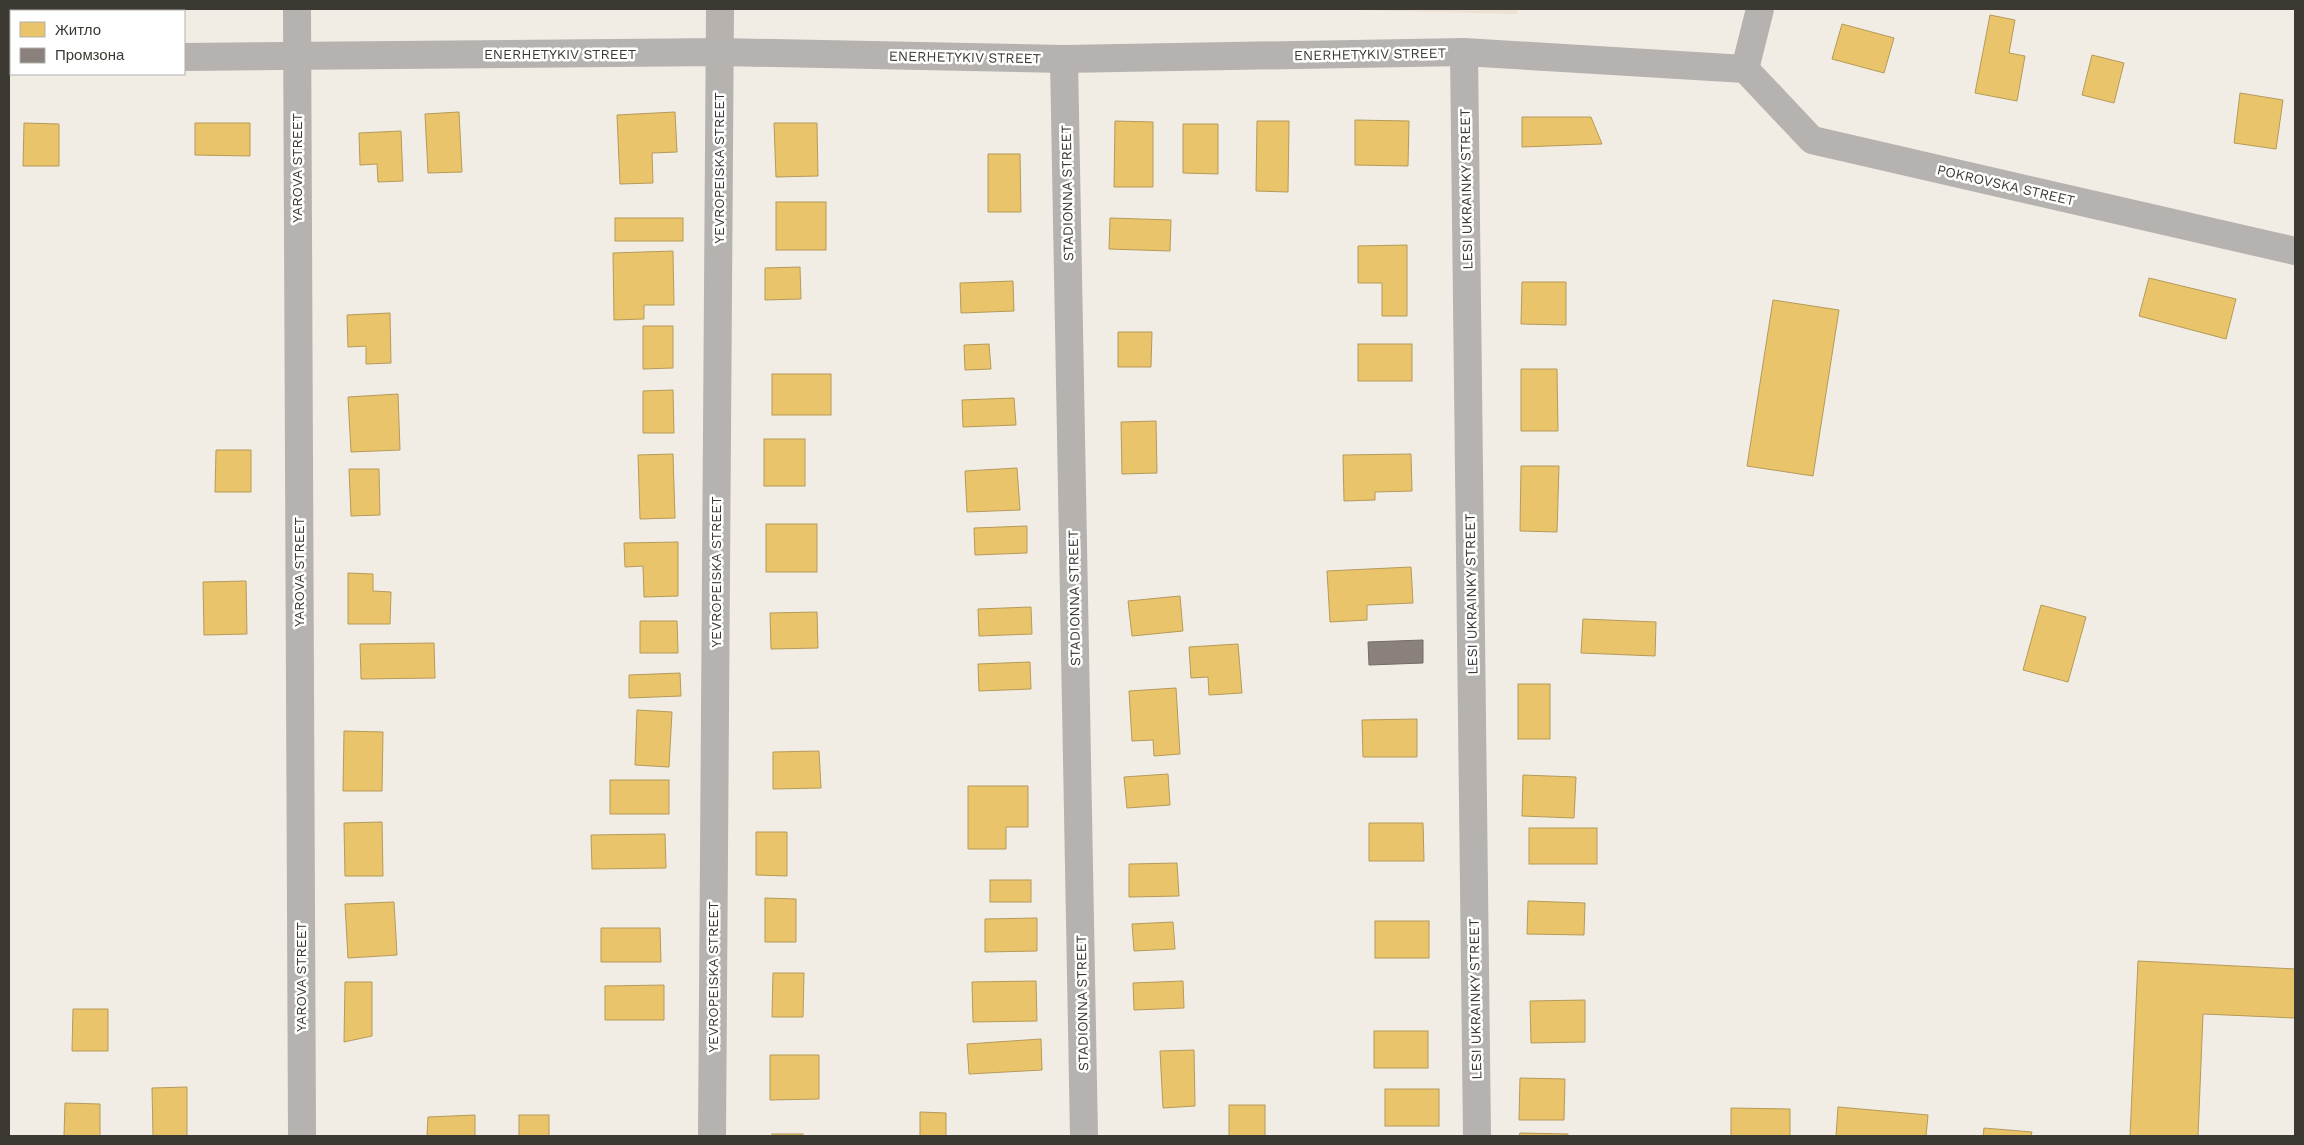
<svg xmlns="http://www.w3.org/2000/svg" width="2304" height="1145" viewBox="0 0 2304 1145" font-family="'Work Sans',sans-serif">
<rect width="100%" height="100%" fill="#f1ede4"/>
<polygon fill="#ece1d3" points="1310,9 1518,9 1517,14"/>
<g fill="#e9c46a" stroke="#b59a5a">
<polygon points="1990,15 2015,20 2009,53 2025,56 2017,101 1975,93"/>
<polygon points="1842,24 1894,38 1884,73 1832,59"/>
<polygon points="2092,55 2124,63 2114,103 2082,95"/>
<polygon points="2240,93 2283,100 2276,149 2234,143"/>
<polygon points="459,112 462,172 428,173 425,114"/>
<polygon points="675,112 677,152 652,153 653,183 620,184 617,115"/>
<polygon points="1522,117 1591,117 1602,144 1522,147"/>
<polygon points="1355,120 1409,121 1408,166 1355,165"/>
<polygon points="1115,121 1153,122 1153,187 1114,187"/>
<polygon points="1257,121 1289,121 1288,192 1256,191"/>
<polygon points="24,123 59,124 59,166 23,166"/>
<polygon points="195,123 250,123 250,156 195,155"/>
<polygon points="774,123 817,123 818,176 776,177"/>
<polygon points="1183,124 1218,124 1218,174 1183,173"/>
<polygon points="401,131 403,181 378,182 377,164 360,165 359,133"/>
<polygon points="988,154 1020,154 1021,212 988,212"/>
<rect x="776" y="202" width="50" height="48"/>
<rect x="615" y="218" width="68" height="23"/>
<polygon points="1110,218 1171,220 1170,251 1109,249"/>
<polygon points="1407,245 1407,316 1382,316 1382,283 1358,283 1358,246"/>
<polygon points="673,251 674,305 644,305 644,319 614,320 613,253"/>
<polygon points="800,267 801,299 765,300 765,268"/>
<polygon points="2149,278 2236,299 2226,339 2139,316"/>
<polygon points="1013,281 1014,311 961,313 960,283"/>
<polygon points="1522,282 1566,282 1566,325 1521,324"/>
<polygon points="1773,300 1839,310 1813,476 1747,466"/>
<polygon points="390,313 391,363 366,364 366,346 348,347 347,315"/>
<polygon points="643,326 673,326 673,368 643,369"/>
<polygon points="1118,332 1152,332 1151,367 1118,367"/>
<polygon points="989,344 991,369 965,370 964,345"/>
<rect x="1358" y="344" width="54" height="37"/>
<polygon points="1521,369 1557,369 1558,431 1521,431"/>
<rect x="772" y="374" width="59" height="41"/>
<polygon points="673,390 674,433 643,433 643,391"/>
<polygon points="398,394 400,450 351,452 348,397"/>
<polygon points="1014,398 1016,425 963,427 962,400"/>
<polygon points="1156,421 1157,473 1122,474 1121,422"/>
<rect x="764" y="439" width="41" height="47"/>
<polygon points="216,450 251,450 251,492 215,492"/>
<polygon points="673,454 675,518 640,519 638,455"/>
<polygon points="1411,454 1412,491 1375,492 1375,500 1344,501 1343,455"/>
<polygon points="1521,466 1559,466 1557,532 1520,531"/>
<polygon points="1017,468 1020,510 967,512 965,471"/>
<polygon points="349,469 379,469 380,515 351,516"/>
<rect x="766" y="524" width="51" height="48"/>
<polygon points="1027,526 1027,553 975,555 974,528"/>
<polygon points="678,542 678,596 644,597 643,566 625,567 624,543"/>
<polygon points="1411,567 1413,603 1367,605 1367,620 1330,622 1327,571"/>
<polygon points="348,573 373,574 373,591 391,592 390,624 348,624"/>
<polygon points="246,581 247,634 204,635 203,582"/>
<polygon points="1180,596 1183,631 1132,636 1128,601"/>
<polygon points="2041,605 2086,617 2068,682 2023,670"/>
<polygon points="1031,607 1032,634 979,636 978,609"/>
<polygon points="817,612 818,648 771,649 770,613"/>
<polygon points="1583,619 1656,622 1655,656 1581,653"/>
<polygon points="640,621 677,621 678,653 640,653"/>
<polygon points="434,643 435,678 361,679 360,644"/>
<polygon points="1238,644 1242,693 1209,695 1208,677 1191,678 1189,647"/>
<polygon points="1030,662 1031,689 979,691 978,664"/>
<polygon points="680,673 681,696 629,698 629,675"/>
<rect x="1518" y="684" width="32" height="55"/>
<polygon points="1176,688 1180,754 1154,756 1153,740 1132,741 1129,691"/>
<polygon points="637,710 672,712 669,767 635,765"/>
<polygon points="1417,719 1417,757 1363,757 1362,720"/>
<polygon points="344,731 383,732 382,791 343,791"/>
<polygon points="819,751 821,788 773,789 773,752"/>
<polygon points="1168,774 1170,805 1127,808 1124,777"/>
<polygon points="1523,775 1576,777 1574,818 1522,816"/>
<rect x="610" y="780" width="59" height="34"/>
<polygon points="968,786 1028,786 1028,827 1006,827 1006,849 968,849"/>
<polygon points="382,822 383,876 345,876 344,823"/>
<polygon points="1369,823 1423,823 1424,861 1369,861"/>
<rect x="1529" y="828" width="68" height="36"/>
<polygon points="756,832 787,832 787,876 756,875"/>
<polygon points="665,834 666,868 592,869 591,835"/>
<polygon points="1177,863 1179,896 1129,897 1129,864"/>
<rect x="990" y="880" width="41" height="22"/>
<polygon points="765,898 796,899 796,942 765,942"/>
<polygon points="1528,901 1585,903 1584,935 1527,934"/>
<polygon points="394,902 397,955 348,958 345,904"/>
<polygon points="1037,918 1037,951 985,952 985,919"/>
<rect x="1375" y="921" width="54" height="37"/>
<polygon points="1173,922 1175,949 1134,951 1132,924"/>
<polygon points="601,928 660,928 661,962 601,962"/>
<polygon points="2138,961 2295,969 2295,1018 2203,1014 2198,1136 2130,1136"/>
<polygon points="773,973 804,973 803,1017 772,1017"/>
<polygon points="1036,981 1037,1021 973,1022 972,982"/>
<polygon points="1183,981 1184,1008 1134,1010 1133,983"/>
<polygon points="345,982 372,982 372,1036 344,1042"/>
<polygon points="664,985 664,1020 605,1020 605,986"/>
<polygon points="1585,1000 1585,1042 1531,1043 1530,1001"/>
<polygon points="73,1009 108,1009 108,1051 72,1051"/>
<rect x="1374" y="1031" width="54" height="37"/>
<polygon points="1041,1039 1042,1070 969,1074 967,1044"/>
<polygon points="1194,1050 1195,1106 1163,1108 1160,1051"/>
<polygon points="770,1055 819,1055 819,1099 770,1100"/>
<polygon points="1520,1078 1565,1079 1564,1120 1519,1120"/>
<polygon points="187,1087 187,1136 153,1136 152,1088"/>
<rect x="1385" y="1089" width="54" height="37"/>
<polygon points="65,1103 100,1104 100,1136 64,1136"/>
<rect x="1229" y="1105" width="36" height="31"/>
<polygon points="1838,1107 1928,1115 1926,1136 1836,1136"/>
<polygon points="1731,1108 1790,1109 1790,1136 1731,1136"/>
<polygon points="920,1112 946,1113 946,1136 920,1136"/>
<polygon points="475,1115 475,1136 427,1136 428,1117"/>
<rect x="519" y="1115" width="30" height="21"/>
<polygon points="1984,1128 2032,1132 2031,1136 1983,1136"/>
<polygon points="1520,1133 1568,1134 1568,1136 1519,1136"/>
<rect x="772" y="1134" width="31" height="2"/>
</g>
<polygon fill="#8a817c" stroke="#736b66" points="1423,640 1423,663 1369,665 1368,642"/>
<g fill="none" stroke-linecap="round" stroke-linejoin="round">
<g stroke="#b6b2b0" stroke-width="28">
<polyline points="297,9 302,1136"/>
<polyline points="1464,52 1477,1136"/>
<polyline points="184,57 720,52 1064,59 1464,52 1745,69 1812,140 2295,251"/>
<polyline points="9,58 11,58"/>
<polyline points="1064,59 1084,1136"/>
<polyline points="712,1136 720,9"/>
</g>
<polyline stroke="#b6b2b0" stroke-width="28" points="1745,69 1760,9"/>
</g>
<g text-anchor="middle" stroke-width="5" stroke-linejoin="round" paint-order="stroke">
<g font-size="14" fill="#3c3933" stroke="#fff">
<text x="560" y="59">ENERHETYKIV STREET</text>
<text transform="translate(1370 54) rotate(-1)" y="5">ENERHETYKIV STREET</text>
<text transform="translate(965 57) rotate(1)" y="5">ENERHETYKIV STREET</text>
<text transform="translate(297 168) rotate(-90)" y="5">YAROVA STREET</text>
<text transform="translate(719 168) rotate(-90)" y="5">YEVROPEISKA STREET</text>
<text transform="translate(2006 185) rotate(13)" y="5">POKROVSKA STREET</text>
<text transform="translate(1466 189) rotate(-91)" y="5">LESI UKRAINKY STREET</text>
<text transform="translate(1067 193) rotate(-91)" y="5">STADIONNA STREET</text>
<text transform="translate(299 572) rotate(-90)" y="5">YAROVA STREET</text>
<text transform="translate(716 572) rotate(-90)" y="5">YEVROPEISKA STREET</text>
<text transform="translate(1471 594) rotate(-91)" y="5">LESI UKRAINKY STREET</text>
<text transform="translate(1074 598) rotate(-91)" y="5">STADIONNA STREET</text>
<text transform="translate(301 977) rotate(-90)" y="5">YAROVA STREET</text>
<text transform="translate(713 977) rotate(-90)" y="5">YEVROPEISKA STREET</text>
<text transform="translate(1475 999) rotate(-91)" y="5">LESI UKRAINKY STREET</text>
<text transform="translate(1082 1003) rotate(-91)" y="5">STADIONNA STREET</text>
</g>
</g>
<rect width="2304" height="1145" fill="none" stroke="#3c3933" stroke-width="20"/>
<rect x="10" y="10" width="175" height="65" fill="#ffffff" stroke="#b1b0ad"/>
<rect x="20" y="22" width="25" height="15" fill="#e9c46a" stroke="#b1b0ad"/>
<text x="55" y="35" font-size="15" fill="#3c3933">Житло</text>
<rect x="20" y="48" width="25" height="15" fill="#8a817c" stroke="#b1b0ad"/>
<text x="55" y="60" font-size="15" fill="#3c3933">Промзона</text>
</svg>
